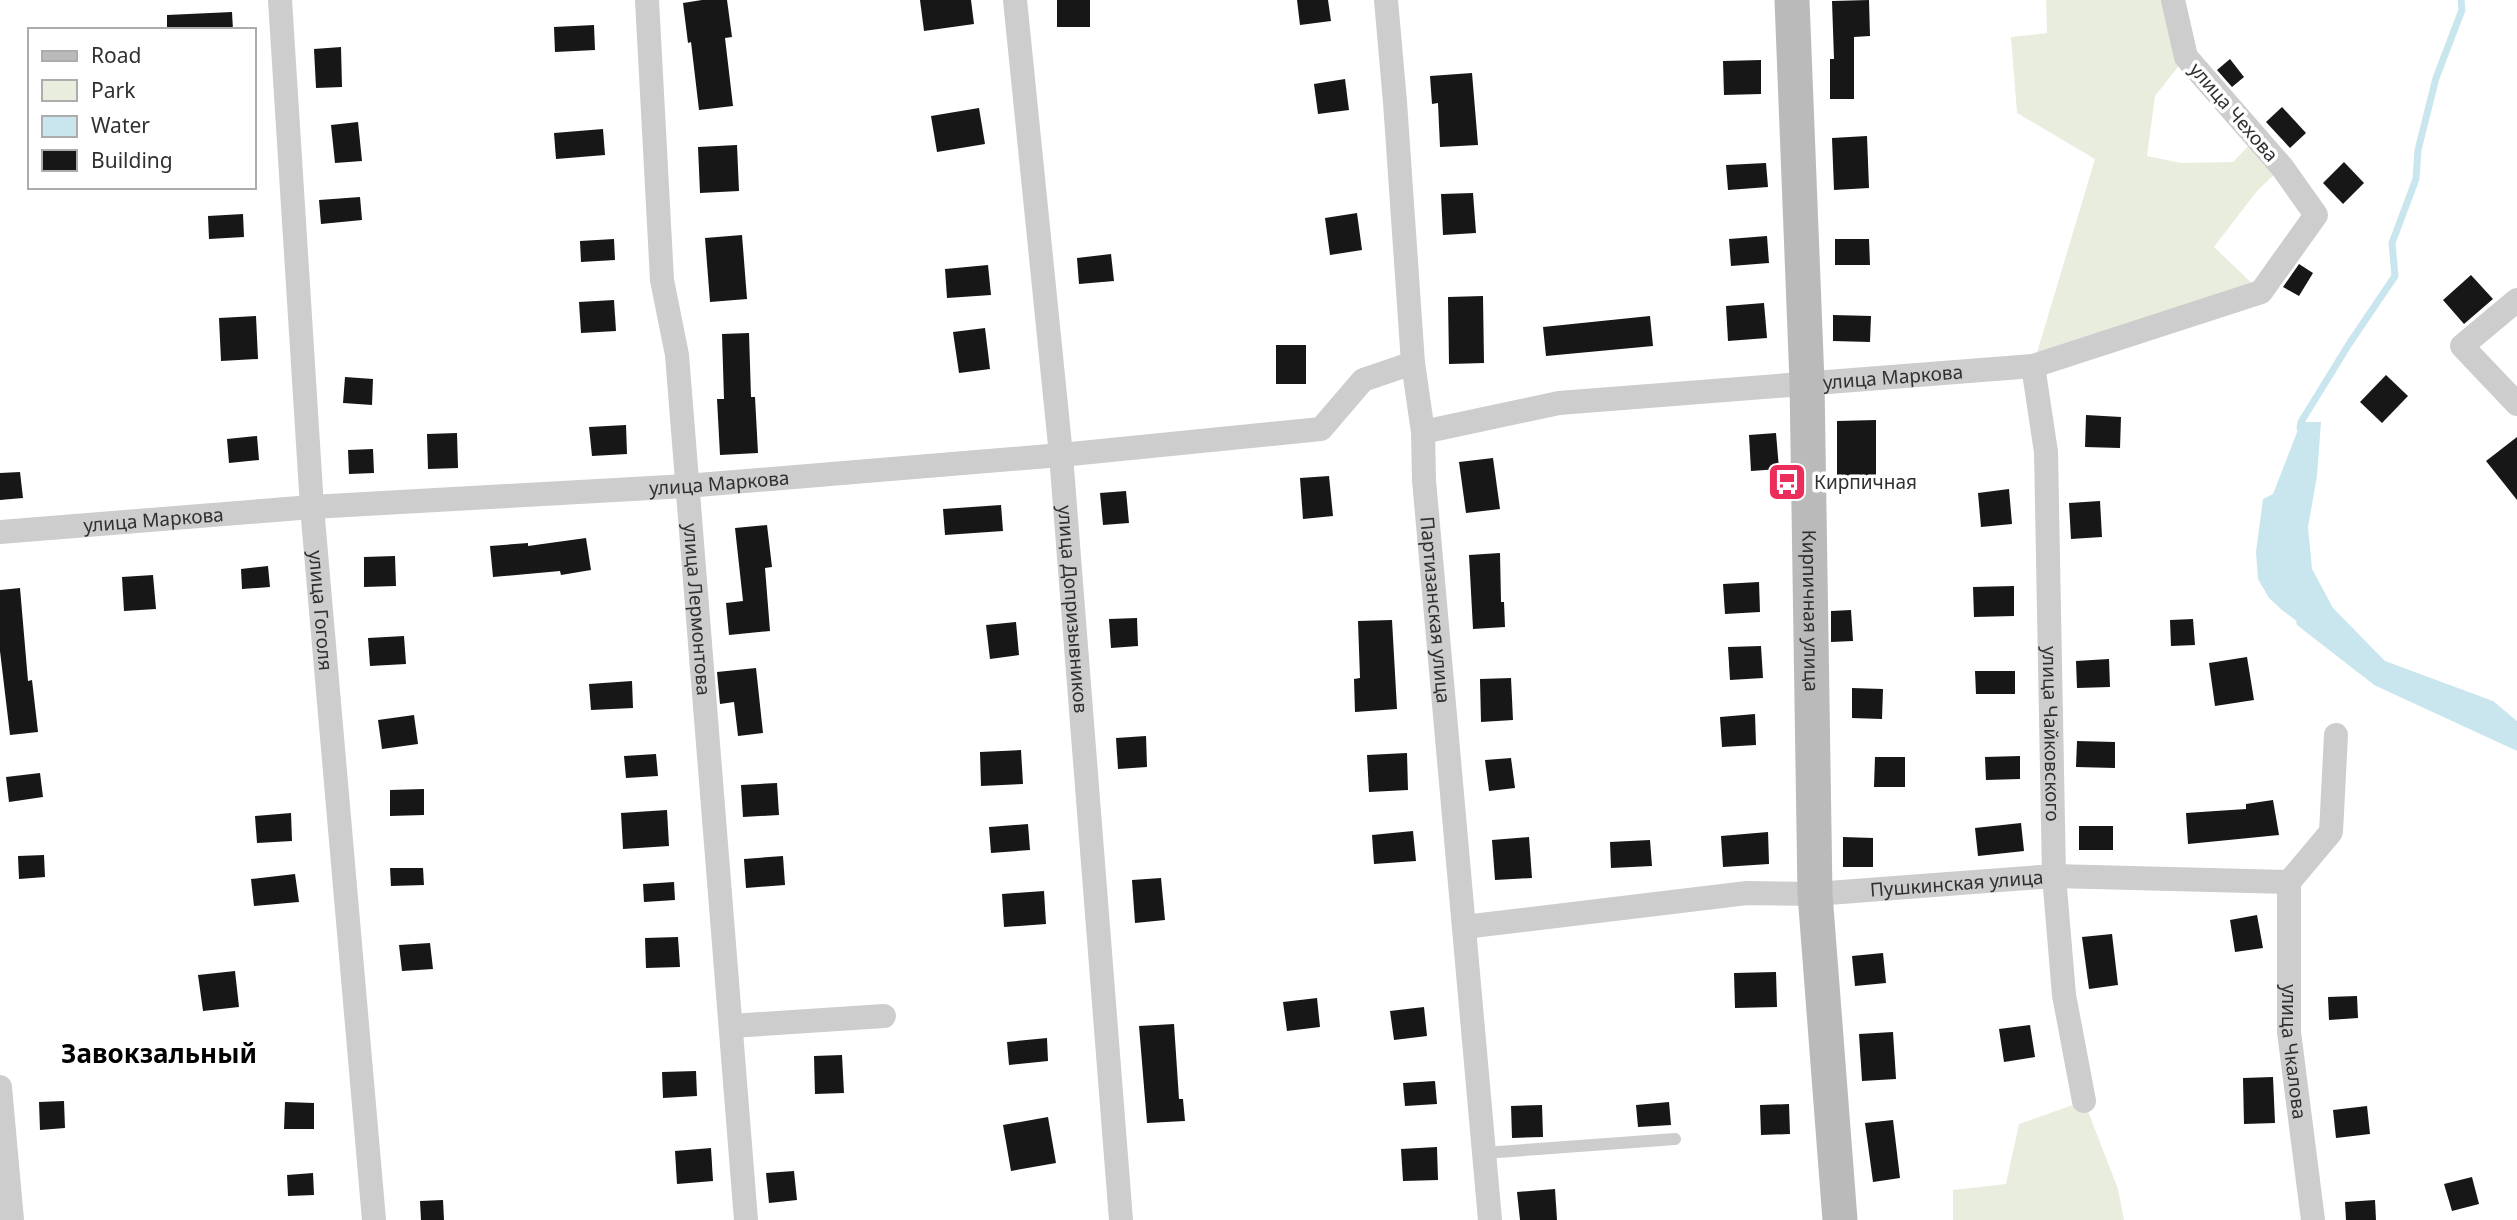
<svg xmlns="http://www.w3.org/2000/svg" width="2517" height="1220" viewBox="0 0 2517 1220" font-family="'Noto Sans',sans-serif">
<rect width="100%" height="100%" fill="#fff"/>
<g fill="#e9edde">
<polygon points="2046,0 2173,0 2186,57 2155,96 2147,156 2181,163 2233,162 2256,138 2282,167 2257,191 2214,247 2261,292 2033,366 2095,159 2017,113 2011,37 2047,33"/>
<polygon points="2084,1101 2118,1189 2124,1220 1953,1220 1953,1190 2006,1184 2019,1124"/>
</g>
<polygon fill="#c9e6ee" points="2301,422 2321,422 2317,476 2308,527 2312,569 2333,608 2385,661 2493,701 2517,721 2517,747 2376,682 2282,610 2269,598 2258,579 2256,552 2263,499 2273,494"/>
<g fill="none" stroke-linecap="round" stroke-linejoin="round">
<g stroke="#c9e6ee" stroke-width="7">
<polyline points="2300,428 2301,422 2349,344 2395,276 2392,243 2416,179 2418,150 2436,78 2462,10 2461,0"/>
<polyline points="2300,623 2376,682 2517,747"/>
</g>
</g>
<g fill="#171717">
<polygon points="702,0 727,0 732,37 725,38 733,106 699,110 691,42 688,43 683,3"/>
<polygon points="920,0 971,0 974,24 924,31"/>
<rect x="1057" y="0" width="33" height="27"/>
<polygon points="1297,0 1328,0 1331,21 1300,25"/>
<polygon points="1869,0 1870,36 1854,37 1854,99 1830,99 1830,59 1834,59 1832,1"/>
<polygon points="232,12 233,30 167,30 167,15"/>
<polygon points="594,25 595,50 555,52 554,27"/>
<polygon points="341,47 342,87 316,88 314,49"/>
<polygon points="2230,59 2244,77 2232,87 2217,70"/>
<polygon points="1761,60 1761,94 1724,95 1723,61"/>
<polygon points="1472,73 1478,145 1440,147 1438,103 1432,104 1430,76"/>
<polygon points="1345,79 1349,110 1318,114 1314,84"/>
<polygon points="2282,107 2306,133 2290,148 2266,122"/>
<polygon points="979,108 985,144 937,152 931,116"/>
<polygon points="358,122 362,161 335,163 331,125"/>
<polygon points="603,129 605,155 556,159 554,133"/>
<polygon points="1867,136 1869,188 1834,190 1832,138"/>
<polygon points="737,145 739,191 700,193 698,147"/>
<polygon points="2344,162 2364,183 2343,204 2323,183"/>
<polygon points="1766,163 1768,187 1728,190 1726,165"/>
<polygon points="1473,193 1476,233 1443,235 1441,194"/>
<polygon points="360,197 362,220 321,224 319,200"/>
<polygon points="1357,213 1362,250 1330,255 1325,218"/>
<polygon points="243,214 244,237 209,239 208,216"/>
<polygon points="742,235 747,299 710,302 705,238"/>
<polygon points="1767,236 1769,263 1731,266 1729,239"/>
<polygon points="614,239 615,260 581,262 580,241"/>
<polygon points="1835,239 1869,239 1870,265 1835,265"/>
<polygon points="1111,254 1114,281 1079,284 1077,258"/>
<polygon points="2299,264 2313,273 2299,296 2283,287"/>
<polygon points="988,265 991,295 947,298 945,269"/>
<polygon points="2471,275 2493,299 2464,324 2443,300"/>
<polygon points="1483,296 1484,363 1449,364 1448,297"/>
<polygon points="614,300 616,331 581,333 579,302"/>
<polygon points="1764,303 1767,338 1728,341 1726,306"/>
<polygon points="1833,315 1871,316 1870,342 1833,341"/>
<polygon points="256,316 258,359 221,361 219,318"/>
<polygon points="1650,316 1653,346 1546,356 1543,327"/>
<polygon points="985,328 990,369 959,373 953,332"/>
<polygon points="749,333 751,397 755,397 758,453 720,455 717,399 724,399 722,334"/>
<rect x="1276" y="345" width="30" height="39"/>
<polygon points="2386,375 2408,396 2382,423 2360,402"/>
<polygon points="345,377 373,379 372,405 343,403"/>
<polygon points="2086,415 2121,417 2120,448 2085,447"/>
<polygon points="1876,420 1876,480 1837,480 1837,421"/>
<polygon points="626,425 627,454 592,456 589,427"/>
<polygon points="457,433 458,468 428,469 427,434"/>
<polygon points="1776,433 1779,469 1751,471 1749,435"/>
<polygon points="257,436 259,460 229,463 227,439"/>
<polygon points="2517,437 2517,500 2486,461"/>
<polygon points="373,449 374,473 349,474 348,450"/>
<polygon points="1493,458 1500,509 1466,513 1459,462"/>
<polygon points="20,472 23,498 0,500 0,473"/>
<polygon points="1329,476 1333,516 1303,519 1300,478"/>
<polygon points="2009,489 2012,524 1981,527 1978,493"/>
<polygon points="1126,491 1129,523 1103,525 1100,493"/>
<polygon points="2100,501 2102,537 2071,539 2069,503"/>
<polygon points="1001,505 1003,531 945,535 943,509"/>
<polygon points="767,525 772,567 765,568 770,631 729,635 726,603 743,601 735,528"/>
<polygon points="586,538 591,570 561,575 560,571 493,577 490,546 528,543 528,546"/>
<polygon points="1500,553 1501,602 1504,602 1505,627 1473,629 1469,555"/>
<polygon points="395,556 396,586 364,587 364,557"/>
<polygon points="268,566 270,587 242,589 241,569"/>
<polygon points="153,575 156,609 124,611 122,577"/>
<polygon points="1759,582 1760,612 1725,614 1723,584"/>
<polygon points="2014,586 2014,616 1974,617 1973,587"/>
<polygon points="20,588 28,681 32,680 38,732 10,735 0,651 0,590"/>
<polygon points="1851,610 1853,641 1831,642 1831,611"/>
<polygon points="1137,618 1138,646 1111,648 1109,619"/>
<polygon points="2193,619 2195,645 2171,646 2170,620"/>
<polygon points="1392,620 1397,709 1355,712 1354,679 1360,678 1358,621"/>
<polygon points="1016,622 1019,655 990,659 986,625"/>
<polygon points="404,636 406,664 370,666 368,638"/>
<polygon points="1761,646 1763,678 1730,680 1728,647"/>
<polygon points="2247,657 2254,700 2215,706 2209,663"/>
<polygon points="2109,659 2110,687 2077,688 2076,661"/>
<polygon points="756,668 763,733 738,736 734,702 720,704 717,672"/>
<polygon points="1975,671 2015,671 2015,694 1976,694"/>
<polygon points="1511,678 1513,720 1481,722 1480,679"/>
<polygon points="632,681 633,708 591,710 589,684"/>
<polygon points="1852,688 1883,689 1882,719 1852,718"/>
<polygon points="1755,714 1756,745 1722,747 1720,717"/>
<polygon points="414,715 418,744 382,749 378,720"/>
<polygon points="1146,736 1147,767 1118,769 1116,738"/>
<polygon points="2077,741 2115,742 2115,768 2076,767"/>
<polygon points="1021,750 1023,784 981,786 980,752"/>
<polygon points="1407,753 1408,790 1369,792 1367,755"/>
<polygon points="656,754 658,776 626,778 624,756"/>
<polygon points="2020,756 2020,779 1986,780 1985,757"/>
<polygon points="1875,757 1905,757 1905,787 1874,787"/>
<polygon points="1511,758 1515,788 1489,791 1485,760"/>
<polygon points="40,773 43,797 9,802 6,777"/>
<polygon points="777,783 779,815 743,817 741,785"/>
<polygon points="424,789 424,815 390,816 390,790"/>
<polygon points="2273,800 2279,835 2188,844 2186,813 2246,809 2246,804"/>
<polygon points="667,810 669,846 623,849 621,813"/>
<polygon points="291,813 292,841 257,843 255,816"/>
<polygon points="2021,823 2024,851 1978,856 1975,828"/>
<polygon points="1028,824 1030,850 991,853 989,827"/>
<rect x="2079" y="826" width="34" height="24"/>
<polygon points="1413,831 1416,861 1374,864 1372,835"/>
<polygon points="1768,832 1769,864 1723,867 1721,836"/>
<polygon points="1529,837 1532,878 1495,880 1492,840"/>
<polygon points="1843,837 1873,838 1873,867 1843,867"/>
<polygon points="1650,840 1652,866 1611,868 1610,842"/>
<polygon points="44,855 45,877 19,879 18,856"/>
<polygon points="783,856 785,885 746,888 744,859"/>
<polygon points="390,868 423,868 424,885 391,886"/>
<polygon points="295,874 299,902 254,906 251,879"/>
<polygon points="1161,878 1165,920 1135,923 1132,880"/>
<polygon points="674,882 675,900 644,902 643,884"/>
<polygon points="1044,891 1046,924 1004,927 1002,894"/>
<polygon points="2257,915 2263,948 2235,952 2230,920"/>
<polygon points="2112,934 2118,985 2089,989 2082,937"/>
<polygon points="678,937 680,967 646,968 645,938"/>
<polygon points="430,943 433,969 402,971 399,945"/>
<polygon points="1883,953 1886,983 1855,986 1852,956"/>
<polygon points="235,971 239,1007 203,1011 198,975"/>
<polygon points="1776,972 1777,1007 1735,1008 1734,973"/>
<polygon points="2357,996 2358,1018 2329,1020 2328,997"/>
<polygon points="1317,998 1320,1027 1287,1031 1283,1002"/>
<polygon points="1424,1007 1427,1036 1394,1040 1390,1011"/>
<polygon points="1174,1024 1179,1099 1183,1099 1185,1121 1147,1123 1139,1026"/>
<polygon points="2030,1025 2035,1057 2004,1062 1999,1029"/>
<polygon points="1893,1032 1896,1079 1862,1081 1859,1034"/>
<polygon points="1047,1038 1048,1061 1009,1065 1007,1042"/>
<polygon points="842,1055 844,1093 815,1094 814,1056"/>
<polygon points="696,1071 697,1096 663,1098 662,1072"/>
<polygon points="2273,1077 2275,1123 2244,1124 2243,1078"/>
<polygon points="1435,1081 1437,1104 1405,1106 1403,1083"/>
<polygon points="64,1101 65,1128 40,1130 39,1102"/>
<polygon points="285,1102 314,1103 314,1129 284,1129"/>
<polygon points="1669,1102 1671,1125 1638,1127 1636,1105"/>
<polygon points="1789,1104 1790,1134 1761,1135 1760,1105"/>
<polygon points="1542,1105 1543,1137 1512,1138 1511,1106"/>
<polygon points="2367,1106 2370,1134 2336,1138 2333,1110"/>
<polygon points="1048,1117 1056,1163 1011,1171 1003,1125"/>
<polygon points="1893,1120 1900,1178 1873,1182 1865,1123"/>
<polygon points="1437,1147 1438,1180 1403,1181 1401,1149"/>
<polygon points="711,1148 713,1181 677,1184 675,1151"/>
<polygon points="794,1171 797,1200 769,1203 766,1173"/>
<polygon points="313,1173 314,1195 288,1196 287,1175"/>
<polygon points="2472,1177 2479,1204 2452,1211 2444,1184"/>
<polygon points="1555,1189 1557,1220 1520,1220 1517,1192"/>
<polygon points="443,1200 444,1220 421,1220 420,1201"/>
<polygon points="2375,1200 2376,1220 2346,1220 2345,1202"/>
</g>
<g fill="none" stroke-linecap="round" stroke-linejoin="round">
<polyline stroke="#cdcdcd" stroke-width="12" points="1484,1153 1675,1139"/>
<g stroke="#cdcdcd" stroke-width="24">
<path id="s1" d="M280 0 312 507 374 1220"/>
<path id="s2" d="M647 0 662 280 677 355 746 1220"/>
<path id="s3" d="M1015 0 1061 455 1121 1220"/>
<path id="s4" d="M1386 0 1395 102 1413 363 1423 432 1424 480 1490 1220"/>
<polyline points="2517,300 2462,346 2517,404"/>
<path id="s5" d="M2033 366 2046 452 2054 876 2064 995 2084 1101"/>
<path id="s6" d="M1423 432 1559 403 2033 366 2261 292 2316 215 2282 167 2186 57 2173 0"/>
<path id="s7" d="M0 532 312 507 686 486 1061 455 1321 429 1363 380 1413 363"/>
<path id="s8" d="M2289 882V1032L2313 1220"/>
<path id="s9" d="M1464 927 1747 893 1815 894 2054 876 2289 882 2331 832 2336 735"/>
<polyline points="732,1026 884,1016"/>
<polyline points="0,1087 12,1220"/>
</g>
<path stroke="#bababa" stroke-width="35" id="s10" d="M1792 0 1807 382 1815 894 1840 1220"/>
</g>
<defs>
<g id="bus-square" transform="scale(2.0125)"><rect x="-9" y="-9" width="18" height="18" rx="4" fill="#ec2d5c" stroke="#fff"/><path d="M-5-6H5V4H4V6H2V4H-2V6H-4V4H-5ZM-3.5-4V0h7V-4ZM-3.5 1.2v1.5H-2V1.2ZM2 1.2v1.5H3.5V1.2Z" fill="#fff"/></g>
</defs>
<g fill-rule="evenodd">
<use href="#bus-square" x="1787" y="482"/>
</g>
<g text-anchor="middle" stroke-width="7" stroke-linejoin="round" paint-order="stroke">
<g font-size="19" fill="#303030" stroke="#fff">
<text transform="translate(2234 112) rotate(49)" y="7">улица Чехова</text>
<text dy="7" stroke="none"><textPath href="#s6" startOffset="474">улица Маркова</textPath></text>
<text dy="7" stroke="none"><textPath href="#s7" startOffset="721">улица Маркова</textPath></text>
<text dy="7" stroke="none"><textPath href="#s7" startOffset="154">улица Маркова</textPath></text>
<text dy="7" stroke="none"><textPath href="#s1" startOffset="612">улица Гоголя</textPath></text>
<text dy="7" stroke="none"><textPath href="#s2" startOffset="612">улица Лермонтова</textPath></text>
<text dy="7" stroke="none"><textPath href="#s3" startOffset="612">улица Допризывников</textPath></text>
<text dy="7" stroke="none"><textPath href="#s4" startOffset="612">Партизанская улица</textPath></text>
<text dy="7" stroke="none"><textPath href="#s10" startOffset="611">Кирпичная улица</textPath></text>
<text dy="7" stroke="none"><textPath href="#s5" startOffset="369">улица Чайковского</textPath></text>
<text dy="7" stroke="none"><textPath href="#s9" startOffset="495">Пушкинская улица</textPath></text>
<text dy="7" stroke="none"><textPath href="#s8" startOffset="170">улица Чкалова</textPath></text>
</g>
<g font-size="19" fill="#303030" stroke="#fff" text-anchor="start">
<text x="1814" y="489">Кирпичная</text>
</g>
<g font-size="26" font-weight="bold" fill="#000" stroke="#fff">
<text x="159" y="1063">Завокзальный</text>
</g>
</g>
<rect x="28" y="28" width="228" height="161" fill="#ffffff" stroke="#acacac" stroke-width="2"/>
<rect x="42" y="51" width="35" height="10" fill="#bababa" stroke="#acacac" stroke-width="2"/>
<text x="91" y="63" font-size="21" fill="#303030">Road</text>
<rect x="42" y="80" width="35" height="21" fill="#e9edde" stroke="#acacac" stroke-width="2"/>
<text x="91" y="98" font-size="21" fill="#303030">Park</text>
<rect x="42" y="116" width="35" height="21" fill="#c9e6ee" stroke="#acacac" stroke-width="2"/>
<text x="91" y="133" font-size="21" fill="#303030">Water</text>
<rect x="42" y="150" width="35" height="21" fill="#171717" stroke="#acacac" stroke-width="2"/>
<text x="91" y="168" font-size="21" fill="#303030">Building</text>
</svg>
